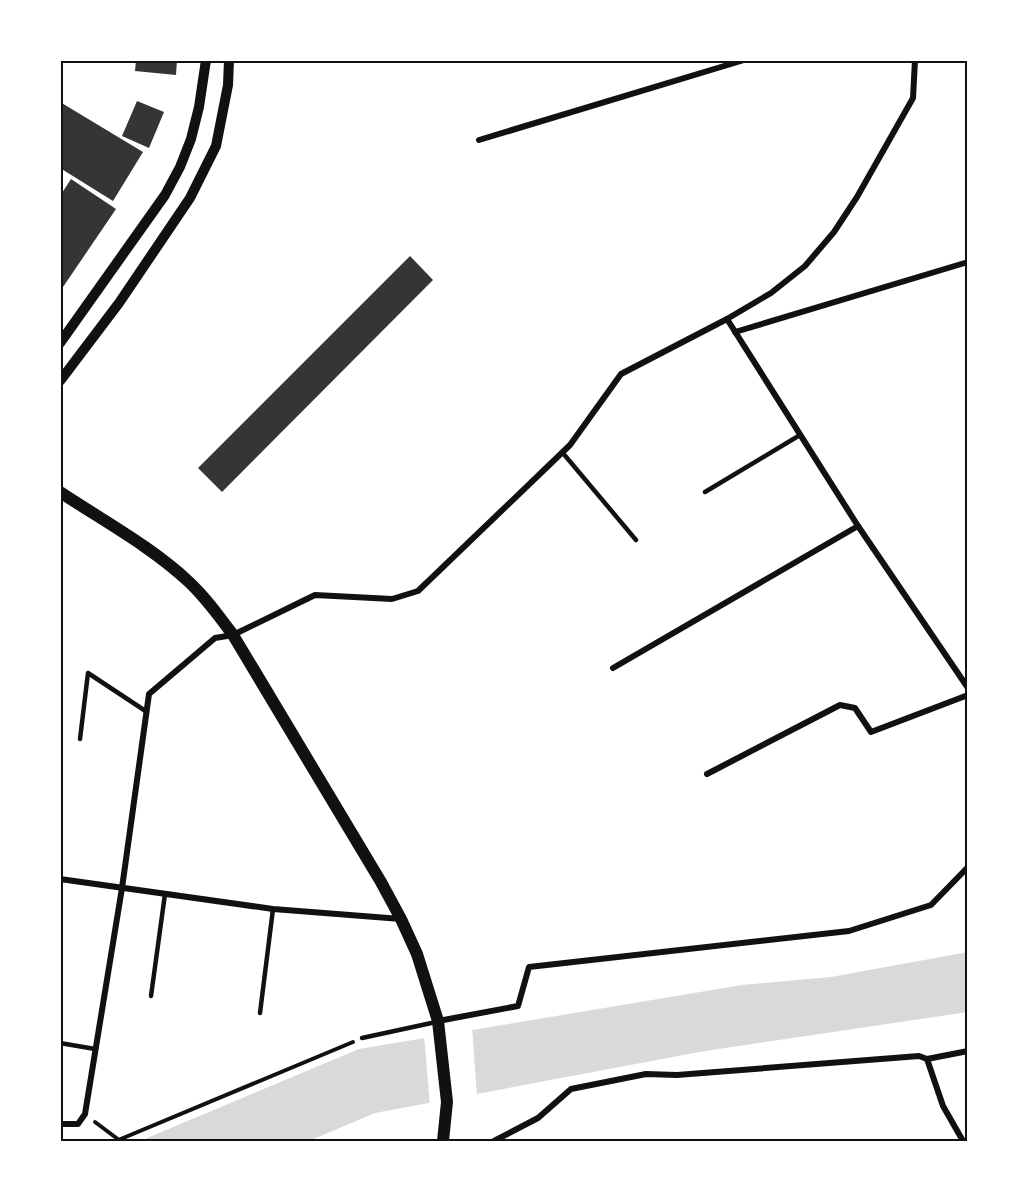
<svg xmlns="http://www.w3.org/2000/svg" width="1028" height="1201" viewBox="0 0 1028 1201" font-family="Manrope,sans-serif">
<rect width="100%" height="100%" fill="#fff"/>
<polygon fill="#d9d9d9" points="968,952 968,1012 705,1051 375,1113 309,1141 140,1141 359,1049 742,985 831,977"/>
<polygon fill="#fff" points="472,1027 477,1097 430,1106 424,1035"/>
<g fill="#353535">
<polygon points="136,60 177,60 176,75 135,71"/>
<polygon points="137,101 164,112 149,148 122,136"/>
<polygon points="60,102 143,152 113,201 60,168"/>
<polygon points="71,179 116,209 63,287 60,285 60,196"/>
<polygon points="410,256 433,280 222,492 198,468"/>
</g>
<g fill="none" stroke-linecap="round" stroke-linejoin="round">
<g stroke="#111" stroke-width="4">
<polyline points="95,1122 119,1140"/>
<polyline points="116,1141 353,1042"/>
</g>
<g stroke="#111" stroke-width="4.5">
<polyline points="562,452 636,540"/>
<polyline points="705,492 800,435"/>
<polyline points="80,739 88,673 147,712"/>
<polyline points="151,996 165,894"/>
<polyline points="260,1013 273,909"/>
<polyline points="362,1038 436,1022"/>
<polyline points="60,1043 95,1049"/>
</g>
<g stroke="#111" stroke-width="6">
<polyline points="479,140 744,60"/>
<polyline points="727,319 858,526 968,688"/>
<polyline points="735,332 968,262"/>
<polyline points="613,668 858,526"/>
<polyline points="707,774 840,705 855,708 871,732 968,695"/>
<polyline points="60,879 273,909 401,919"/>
<polyline points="438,1021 518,1006 529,967 849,931 931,905 968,867"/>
<polyline points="927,1059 968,1051"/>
<polyline points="60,1124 78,1124 85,1114 122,888 149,694 215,638 233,635 315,595 392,599 418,591 570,445 621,374 727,319 771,293 805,266 834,232 857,197 913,98 915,60"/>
<polyline points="494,1141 538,1118 571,1089 646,1074 677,1075 919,1056 927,1059 943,1106 963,1141"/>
</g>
<g stroke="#111" stroke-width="10">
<polyline points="60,343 165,195 180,167 191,139 199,107 206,60"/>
<polyline points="60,381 119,303 190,198 216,146 228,85 229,60"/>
</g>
<path stroke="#111" stroke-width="12" d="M60 492C102 520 152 547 189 582 206 598 219 616 233 635L381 882 401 919 417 954 438 1021 447 1102 443 1141"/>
</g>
<rect width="1028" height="1201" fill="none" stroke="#ffffff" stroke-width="123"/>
<rect x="62" y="62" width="904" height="1078" fill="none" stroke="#111" stroke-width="2"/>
</svg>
